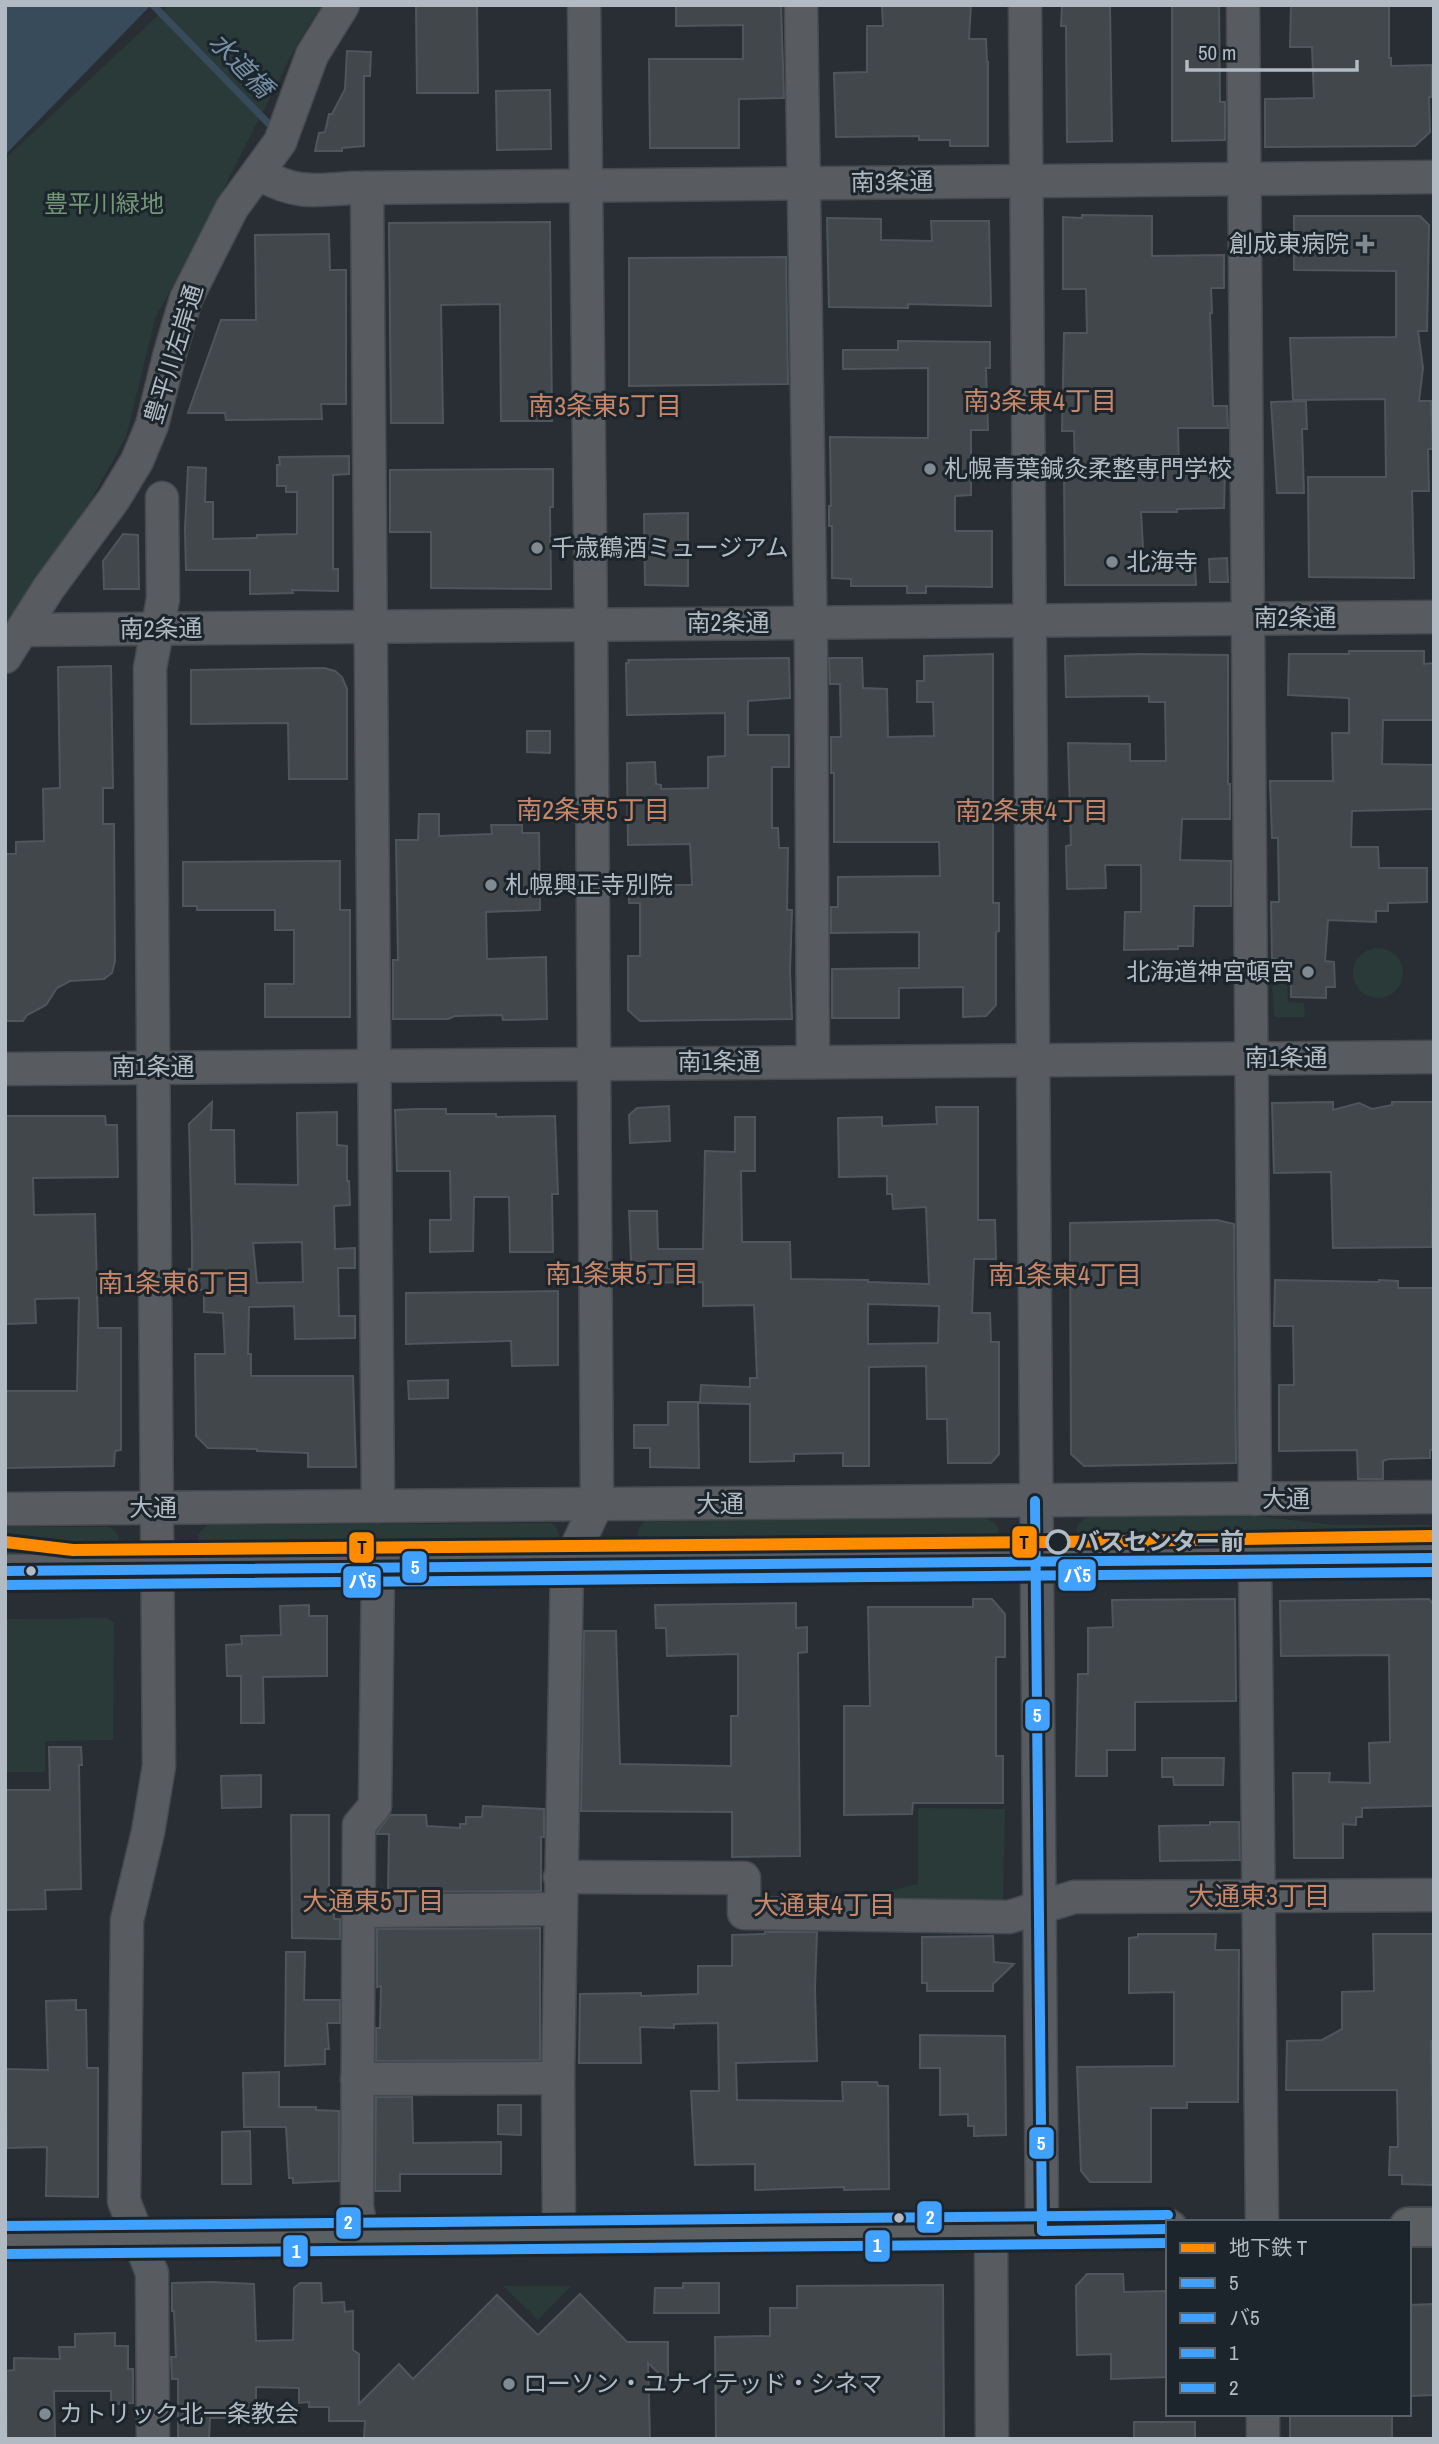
<svg xmlns="http://www.w3.org/2000/svg" width="1439" height="2444" viewBox="0 0 1439 2444" font-family="'Archivo Narrow','Noto Sans JP',sans-serif">
<rect width="100%" height="100%" fill="#282e33"/>
<g fill="#293a39">
<polygon points="169,5 322,5 296,46 219,198 155,319 126,437 92,498 5,628 5,159"/>
<circle cx="1378" cy="973" r="25"/>
<polygon points="1272,979 1287,979 1288,1002 1304,1003 1305,1017 1274,1017"/>
<polygon points="1258,1516 1334,1525 1429,1525 1431,1527 1431,1531 1425,1533 1340,1534 1274,1542 1087,1545 1080,1541 1076,1529 1082,1519 1091,1517"/>
<path d="M986 1518 995 1523 999 1529 998 1539 987 1547 647 1550C634 1543 635 1530 645 1521Z"/>
<path d="M551 1523C563 1531 560 1545 548 1550L207 1553C198 1546 195 1540 201 1530L208 1525Z"/>
<path d="M5 1527H109C117 1532 121 1537 119 1546L108 1553 5 1554Z"/>
<polygon points="107,1618 114,1622 113,1740 45,1741 45,1772 5,1772 5,1619"/>
<polygon points="918,1808 1005,1809 1003,1901 846,1900 918,1884"/>
<polygon points="503,2286 571,2286 538,2320"/>
</g>
<polygon fill="#384b5a" points="5,5 151,5 5,155"/>
<g fill="none" stroke-linecap="round" stroke-linejoin="round">
<polyline stroke="#384b5a" stroke-width="7" points="153,5 269,124"/>
</g>
<g fill="#41474b" stroke="#4f565b" stroke-width="2" fill-rule="evenodd">
<polygon points="416,5 477,5 478,93 417,93"/>
<polygon points="676,5 781,5 784,98 739,99 739,148 650,148 649,59 743,59 743,25 676,26"/>
<polygon points="882,5 971,5 969,39 986,39 987,62 988,62 988,146 950,146 950,140 919,140 919,136 836,137 834,73 867,72 867,26 883,26"/>
<polygon points="1062,5 1110,5 1112,141 1067,142 1066,26 1061,26"/>
<polygon points="1172,5 1219,5 1220,102 1225,102 1225,140 1172,141"/>
<polygon points="1291,5 1389,5 1389,58 1391,58 1391,66 1432,65 1432,97 1429,97 1430,132 1415,146 1265,147 1265,99 1314,98 1312,47 1290,47"/>
<polygon points="347,51 371,52 370,76 364,76 364,146 342,148 342,151 315,151 319,133 325,132 329,114 332,114 345,89"/>
<polygon points="550,90 551,149 497,150 496,91"/>
<polygon points="1082,215 1152,216 1152,256 1224,255 1224,288 1211,288 1212,313 1210,313 1213,406 1227,406 1228,428 1178,428 1179,471 1225,470 1224,508 1177,509 1177,512 1141,512 1144,566 1195,566 1196,585 1065,585 1064,470 1075,470 1074,431 1062,431 1064,333 1087,333 1086,289 1063,289 1063,217 1082,218"/>
<polygon points="1294,216 1420,216 1429,225 1427,331 1418,331 1423,368 1419,401 1431,401 1433,449 1428,449 1429,491 1412,491 1414,578 1309,577 1308,477 1386,477 1385,399 1293,400 1290,338 1396,337 1396,271 1294,270"/>
<polygon points="827,218 881,219 881,240 932,241 931,221 989,221 991,306 908,304 908,308 829,307"/>
<polygon points="550,222 552,421 501,421 500,304 441,305 443,423 391,423 389,223"/>
<polygon points="329,234 330,270 346,270 346,404 321,404 322,419 226,420 225,413 188,413 221,320 256,320 255,235"/>
<polygon points="786,257 788,384 629,386 629,258"/>
<polygon points="898,341 990,342 990,368 986,368 988,430 971,430 971,495 955,496 955,531 992,531 992,587 926,586 926,593 907,593 907,586 851,586 851,579 832,578 832,526 829,526 829,506 831,506 830,437 928,438 928,368 843,369 843,350 898,350"/>
<polygon points="1306,401 1307,429 1302,429 1304,493 1277,493 1271,402"/>
<polygon points="349,456 349,474 333,475 333,569 338,569 338,591 292,590 293,593 250,594 250,570 186,570 185,529 188,467 206,468 205,502 213,502 213,539 257,538 257,535 297,534 297,492 286,492 286,486 277,486 277,465 280,465 279,457"/>
<polygon points="553,469 553,507 550,507 551,589 431,588 431,532 390,532 390,470"/>
<polygon points="688,513 688,586 645,585 644,514"/>
<polygon points="123,534 138,535 139,589 104,589 103,561"/>
<polygon points="1227,558 1228,582 1210,582 1209,559"/>
<polygon points="1349,651 1424,651 1424,664 1434,663 1433,720 1383,720 1382,764 1434,765 1434,809 1352,811 1351,847 1378,847 1379,868 1427,868 1427,902 1388,903 1388,911 1376,911 1376,922 1328,920 1325,961 1334,962 1335,987 1326,987 1326,998 1291,997 1291,973 1274,972 1275,959 1272,959 1271,902 1279,902 1278,838 1272,838 1270,781 1333,781 1332,733 1349,733 1349,698 1288,695 1289,654 1349,654"/>
<polygon points="993,654 993,903 999,903 999,931 996,932 996,1005 986,1016 963,1017 963,987 899,988 899,1018 832,1018 832,969 919,968 919,932 831,933 831,907 838,907 838,877 940,876 939,842 834,842 834,773 831,773 831,737 841,737 840,684 830,684 829,658 862,658 863,688 887,689 888,737 934,736 933,702 917,702 917,681 924,681 924,656"/>
<polygon points="1138,654 1228,655 1228,784 1230,784 1230,819 1182,819 1180,860 1231,861 1231,906 1194,906 1193,946 1178,946 1178,949 1124,950 1125,912 1141,912 1141,865 1105,865 1106,888 1067,889 1066,846 1071,845 1068,743 1130,744 1130,761 1166,761 1165,702 1149,702 1149,696 1066,697 1065,656"/>
<polygon points="789,658 790,698 748,701 748,735 789,735 789,767 772,767 772,828 778,828 779,848 788,848 787,910 792,910 790,971 792,1019 640,1021 628,1010 628,956 640,956 640,903 629,903 628,885 692,885 690,844 628,845 627,763 655,762 656,784 661,785 661,789 708,788 708,757 725,756 725,713 627,715 626,663 629,663 628,660"/>
<polygon points="111,666 113,788 103,788 103,824 114,824 115,961 112,973 104,979 70,981 57,988 46,1005 27,1015 23,1021 5,1021 5,854 16,854 16,842 44,841 43,789 60,788 58,667"/>
<polygon points="324,668 335,671 342,677 347,689 347,779 289,779 288,723 191,724 191,670"/>
<polygon points="527,731 550,731 550,753 527,752"/>
<polygon points="419,814 439,814 439,836 492,834 491,825 522,825 522,833 539,833 540,910 486,912 487,959 546,957 547,1019 503,1020 502,1015 455,1016 448,1019 393,1019 393,960 398,960 396,840 418,840"/>
<polygon points="340,861 340,910 350,910 350,1017 265,1017 265,984 294,984 294,930 275,930 275,910 197,910 197,906 183,906 183,862"/>
<path d="M212 1102 211 1130H234L235 1184 298 1185 297 1113 337 1112V1145L347 1146V1181H349L350 1205 334 1206 335 1249 355 1248V1268H338L339 1316H355V1338L295 1339 294 1306 249 1307 248 1354H251V1376H353L356 1467H308V1453L257 1451V1449L208 1448 196 1436 195 1354H225L223 1313 204 1312V1290L190 1289 189 1269H192V1243L189 1124ZM302 1242 303 1282 257 1283 253 1243Z"/>
<polygon points="1333,1102 1333,1110 1359,1103 1372,1109 1392,1105 1392,1102 1434,1102 1432,1247 1333,1248 1331,1172 1274,1173 1272,1103"/>
<polygon points="669,1106 670,1141 630,1143 629,1115 637,1108"/>
<path d="M936 1107H978V1220H995L996 1259H974L972 1313H990L991 1342H999V1454L991 1463H948L947 1419H927L926 1366 869 1367V1466H843V1453L794 1454V1461L750 1462V1404L700 1403 701 1385 750 1387V1378H757L754 1305 703 1306V1282L632 1283 629 1211H657L658 1249H703L705 1151 735 1152V1117H755V1171H741L742 1242H790L791 1279 868 1280V1282L929 1284 926 1207 893 1209 892 1194H887V1176L839 1177 838 1118 882 1117V1126L937 1124ZM868 1304 939 1306 938 1343 868 1344Z"/>
<polygon points="417,1109 446,1109 446,1114 496,1114 496,1117 555,1116 558,1194 552,1194 553,1252 510,1252 509,1197 474,1197 473,1251 430,1252 430,1220 451,1220 450,1171 397,1171 395,1110"/>
<polygon points="5,1116 105,1116 106,1125 117,1125 118,1177 33,1178 34,1215 95,1214 98,1328 121,1328 121,1450 115,1451 114,1466 5,1468 5,1391 77,1391 79,1298 35,1299 36,1323 5,1324"/>
<polygon points="1217,1220 1234,1224 1236,1463 1084,1466 1071,1454 1070,1223"/>
<polygon points="1275,1280 1379,1282 1379,1280 1398,1281 1398,1288 1434,1288 1434,1450 1430,1450 1430,1458 1388,1459 1383,1461 1383,1479 1358,1479 1357,1450 1279,1451 1279,1385 1294,1385 1293,1326 1274,1326"/>
<polygon points="558,1291 558,1365 512,1366 511,1341 406,1344 406,1293"/>
<polygon points="448,1380 448,1398 409,1399 408,1381"/>
<polygon points="668,1402 698,1402 699,1468 650,1467 650,1448 634,1448 634,1425 668,1425"/>
<polygon points="973,1599 992,1599 1005,1614 1005,1657 996,1657 996,1756 1003,1756 1003,1803 913,1803 912,1814 844,1815 844,1706 870,1706 868,1607 973,1607"/>
<polygon points="1235,1599 1236,1701 1135,1702 1135,1750 1107,1750 1107,1776 1076,1776 1078,1674 1088,1674 1088,1628 1113,1627 1112,1600"/>
<polygon points="1429,1599 1434,1605 1434,1806 1362,1808 1362,1817 1356,1817 1356,1825 1343,1824 1343,1858 1294,1858 1293,1773 1330,1773 1329,1782 1370,1783 1369,1743 1390,1742 1389,1655 1281,1656 1280,1601"/>
<polygon points="796,1603 796,1628 807,1627 807,1652 798,1653 800,1856 732,1857 732,1812 581,1811 584,1631 616,1631 620,1764 731,1766 731,1716 738,1716 738,1654 667,1656 666,1628 656,1628 655,1605"/>
<polygon points="309,1605 309,1616 327,1616 327,1676 263,1677 264,1723 241,1723 241,1676 227,1676 226,1645 242,1644 241,1636 281,1635 280,1606"/>
<polygon points="49,1747 81,1747 82,1765 79,1765 81,1889 45,1890 46,1909 5,1910 5,1790 50,1790"/>
<polygon points="1162,1758 1224,1758 1223,1785 1174,1785 1173,1777 1162,1777"/>
<polygon points="261,1775 261,1807 222,1808 221,1776"/>
<polygon points="483,1806 544,1809 544,1837 541,1837 541,1891 388,1892 389,1834 377,1834 377,1832 390,1815 426,1815 427,1826 460,1828 460,1824 466,1824 466,1817 482,1817"/>
<polygon points="291,1815 329,1815 329,1913 334,1914 334,1919 340,1919 340,1939 292,1938"/>
<polygon points="1210,1822 1239,1822 1240,1860 1160,1861 1159,1826 1210,1825"/>
<polygon points="540,1928 540,2060 376,2061 376,2028 380,2028 381,1986 377,1987 377,1929"/>
<polygon points="765,1932 817,1932 815,1988 817,2061 736,2063 737,2100 843,2101 842,2082 877,2082 878,2086 888,2086 889,2189 844,2190 844,2187 755,2190 755,2164 695,2165 691,2091 719,2091 718,2023 674,2024 674,2028 640,2027 641,2063 579,2063 580,1994 641,1993 641,1996 698,1994 698,1966 732,1966 732,1935 765,1934"/>
<polygon points="1138,1934 1216,1934 1215,1950 1239,1950 1238,2102 1187,2102 1187,2108 1151,2108 1151,2182 1090,2182 1081,2171 1077,2067 1174,2066 1174,1992 1129,1993 1129,1938 1138,1937"/>
<polygon points="1373,1934 1434,1934 1434,2041 1431,2041 1434,2185 1402,2184 1402,2175 1389,2175 1390,2147 1398,2147 1397,2090 1286,2090 1287,2041 1322,2040 1342,2029 1342,1992 1374,1991"/>
<polygon points="993,1936 994,1962 1014,1964 993,1984 993,1991 927,1991 927,1983 922,1983 922,1937"/>
<polygon points="286,1952 305,1952 304,2000 340,2000 340,2023 327,2023 329,2049 325,2049 325,2064 285,2066"/>
<polygon points="76,2000 76,2010 86,2010 87,2068 98,2068 98,2197 46,2196 47,2147 7,2148 5,2069 48,2070 46,2001"/>
<polygon points="920,2035 1005,2036 1006,2135 974,2136 974,2126 968,2126 968,2114 940,2115 940,2068 920,2068"/>
<polygon points="279,2072 279,2107 316,2107 316,2110 339,2111 339,2181 293,2183 293,2178 289,2178 286,2127 244,2127 243,2073"/>
<polygon points="376,2097 412,2097 413,2143 501,2142 501,2174 400,2174 400,2191 375,2191"/>
<polygon points="498,2105 521,2105 521,2135 498,2134"/>
<polygon points="250,2131 251,2184 222,2184 222,2132"/>
<polygon points="1087,2274 1123,2274 1124,2292 1168,2291 1168,2377 1111,2379 1111,2354 1077,2355 1076,2286"/>
<polygon points="211,2282 254,2284 256,2341 293,2340 294,2288 300,2283 321,2283 322,2303 344,2302 345,2312 353,2311 353,2350 359,2354 359,2404 399,2364 413,2379 497,2295 538,2335 580,2294 627,2342 668,2342 668,2382 648,2363 650,2439 364,2439 365,2421 329,2421 329,2407 309,2407 309,2402 299,2403 299,2388 256,2387 256,2418 210,2418 209,2439 178,2439 178,2379 172,2379 171,2357 176,2357 174,2311 172,2311 172,2283"/>
<polygon points="683,2283 719,2283 719,2313 654,2313 655,2288 683,2288"/>
<polygon points="943,2285 944,2439 716,2439 715,2337 770,2336 770,2308 797,2308 797,2286"/>
<polygon points="1434,2304 1434,2395 1409,2396 1409,2305"/>
<polygon points="115,2333 115,2346 128,2346 128,2369 133,2369 133,2403 111,2404 111,2391 54,2391 55,2439 7,2439 6,2371 14,2370 14,2358 60,2359 59,2347 75,2347 75,2334"/>
<rect x="1290" y="2414" width="102" height="25"/>
<rect x="1134" y="2422" width="61" height="17"/>
</g>
<g fill="none" stroke-linecap="round" stroke-linejoin="round">
<g stroke="#464a4e" stroke-width="35">
<g id="minor">
<polyline points="801,5 811,652 813,1062"/>
<polyline points="1025,5 1042,2231"/>
<polyline points="1243,5 1255,1499"/>
<path d="M258 173C294 194 311 191 351 188L1434 177"/>
<polyline points="367,188 378,1506"/>
<polyline points="23,630 1434,617"/>
<polyline points="5,657 48,589 114,499 137,461 152,425 170,353 186,299 232,208 280,142 312,55 343,5"/>
<polyline points="5,1069 1434,1057"/>
<polyline points="5,1509 1434,1497"/>
<polyline points="1255,1561 1262,2222"/>
<polyline points="5,1571 1434,1558"/>
<polyline points="560,1877 744,1878 744,1913 1009,1917 1074,1897 1434,1895"/>
<polyline points="360,1911 560,1909"/>
<polyline points="357,2079 558,2078"/>
<polyline points="991,2231 992,2439"/>
<polyline points="559,2235 558,2078 567,1567 597,1504 591,624 584,5"/>
<polyline points="363,2237 357,2207 359,1825 375,1806 378,1568"/>
<polyline points="1263,2414 1263,2439"/>
<polyline points="153,2439 152,2273 124,2201 127,1920 148,1832 159,1766 150,668 163,599 162,498"/>
</g>
</g>
<g stroke="#444a4f" stroke-width="42">
<g id="highway">
<polyline points="1409,2227 1434,2227"/>
<polyline points="5,2240 1168,2229"/>
</g>
</g>
<use href="#minor" stroke="#585c61" stroke-width="32"/>
<use href="#highway" stroke="#5c5f62" stroke-width="38"/>
<g stroke="#1c252c" stroke-width="16">
<g id="bus-1">
<polyline points="1035,1501 1042,2231 1168,2229"/>
<polyline points="5,1571 1434,1558"/>
</g>
</g>
<g stroke="#1c252c" stroke-width="16">
<polyline id="bus-2" points="5,1585 1434,1572"/>
</g>
<g stroke="#1c252c" stroke-width="16">
<polyline id="bus-3" points="5,2254 1168,2243"/>
</g>
<g stroke="#1c252c" stroke-width="16">
<polyline id="bus-4" points="5,2226 1168,2215"/>
</g>
<use href="#bus-1" stroke="#40a1ff" stroke-width="10"/>
<use href="#bus-2" stroke="#40a1ff" stroke-width="10"/>
<use href="#bus-3" stroke="#40a1ff" stroke-width="10"/>
<use href="#bus-4" stroke="#40a1ff" stroke-width="10"/>
<g stroke="#1c252c" stroke-width="18">
<polyline id="metro-1" points="5,1542 73,1550 1058,1542 1434,1536"/>
</g>
<use href="#metro-1" stroke="#ff8c00" stroke-width="12"/>
</g>
<g fill="#828a91" stroke="#1c252c" stroke-width="2.5">
<path d="M1361.5 233.5h7v7h7v7h-7v7h-7v-7h-7v-7h7z"/>
<circle cx="930" cy="469" r="7"/>
<circle cx="537" cy="548" r="7"/>
<circle cx="1112" cy="562" r="7"/>
<circle cx="491" cy="885" r="7"/>
<circle cx="1308" cy="972" r="7"/>
<circle cx="509" cy="2384" r="7"/>
<circle cx="45" cy="2414" r="7"/>
</g>
<circle fill="#1c252c" stroke="#b2bbc4" stroke-width="3.5" cx="1058" cy="1542" r="11"/>
<g fill="#b2bbc4" stroke="#1c252c" stroke-width="2.5">
<circle cx="31" cy="1571" r="6"/>
<circle cx="899" cy="2218" r="6"/>
</g>
<g text-anchor="middle" stroke-width="6" stroke-linejoin="round" paint-order="stroke">
<g font-size="24" fill="#b2bbc4" stroke="#1c252c">
<text transform="translate(892 182) rotate(-1)" y="8">南3条通</text>
<text transform="translate(174 354) rotate(-73)" y="8">豊平川左岸通</text>
<text x="1295" y="626">南2条通</text>
<text x="728" y="631">南2条通</text>
<text transform="translate(161 629) rotate(-1)" y="8">南2条通</text>
<text x="1286" y="1066">南1条通</text>
<text x="719" y="1070">南1条通</text>
<text x="153" y="1075">南1条通</text>
<text x="1286" y="1507">大通</text>
<text x="720" y="1512">大通</text>
<text x="153" y="1516">大通</text>
</g>
<g font-size="24" fill="#739777" stroke="#1c252c">
<text x="104" y="212">豊平川緑地</text>
</g>
<g font-size="24" fill="#b2bbc4" stroke="#1c252c" text-anchor="start">
<text x="1349" y="252" text-anchor="end">創成東病院</text>
<text x="944" y="477">札幌青葉鍼灸柔整専門学校</text>
<text x="551" y="556">千歳鶴酒ミュージアム</text>
<text x="1126" y="570">北海寺</text>
<text x="505" y="893">札幌興正寺別院</text>
<text x="1294" y="980" text-anchor="end">北海道神宮頓宮</text>
<text x="523" y="2392">ローソン・ユナイテッド・シネマ</text>
<text x="59" y="2422">カトリック北一条教会</text>
</g>
<g font-size="24" font-weight="bold" fill="#b2bbc4" stroke="#1c252c" text-anchor="start">
<text x="1076" y="1550">バスセンター前</text>
</g>
<g font-size="26" font-style="italic" fill="#758fa4" stroke="#1c252c">
<text transform="translate(241 65) rotate(46)" y="9">水道橋</text>
</g>
<g font-size="26" fill="#c88769" stroke="#1c252c">
<text x="1040" y="410">南3条東4丁目</text>
<text x="605" y="415">南3条東5丁目</text>
<text x="593" y="819">南2条東5丁目</text>
<text x="1032" y="820">南2条東4丁目</text>
<text x="622" y="1283">南1条東5丁目</text>
<text x="1065" y="1284">南1条東4丁目</text>
<text x="174" y="1292">南1条東6丁目</text>
<text x="1259" y="1905">大通東3丁目</text>
<text x="373" y="1910">大通東5丁目</text>
<text x="824" y="1914">大通東4丁目</text>
</g>
</g>
<g stroke="#1c252c" stroke-width="2.5">
<rect x="1011" y="1525" width="27" height="34" rx="7" fill="#ff8c00"/>
<rect x="348" y="1531" width="27" height="33" rx="7" fill="#ff8c00"/>
<rect x="401" y="1550" width="27" height="34" rx="7" fill="#40a1ff"/>
<rect x="1057" y="1558" width="40" height="34" rx="7" fill="#40a1ff"/>
<rect x="342" y="1565" width="40" height="34" rx="7" fill="#40a1ff"/>
<rect x="1024" y="1698" width="27" height="34" rx="7" fill="#40a1ff"/>
<rect x="1028" y="2126" width="27" height="34" rx="7" fill="#40a1ff"/>
<rect x="916" y="2200" width="27" height="34" rx="7" fill="#40a1ff"/>
<rect x="335" y="2206" width="27" height="34" rx="7" fill="#40a1ff"/>
<rect x="864" y="2229" width="27" height="34" rx="7" fill="#40a1ff"/>
<rect x="282" y="2234" width="27" height="34" rx="7" fill="#40a1ff"/>
</g>
<g font-size="19" text-anchor="middle" font-weight="bold" fill="#fff">
<text x="415" y="1574">5</text>
<text x="1077" y="1582">バ5</text>
<text x="362" y="1588">バ5</text>
<text x="1037" y="1722">5</text>
<text x="1041" y="2150">5</text>
<text x="930" y="2224">2</text>
<text x="348" y="2229">2</text>
<text x="877" y="2252">1</text>
<text x="296" y="2258">1</text>
</g>
<g font-size="19" text-anchor="middle" font-weight="bold" fill="#111">
<text x="1024" y="1549">T</text>
<text x="362" y="1554">T</text>
</g>
<rect width="1439" height="2444" fill="none" stroke="#b2bbc4" stroke-width="14"/>
<rect x="1166" y="2220" width="245" height="196" fill="#1c252c" stroke="#586169" stroke-width="2"/>
<rect x="1180" y="2243" width="35" height="10" fill="#ff8c00" stroke="#586169" stroke-width="2"/>
<text x="1229" y="2255" font-size="21" fill="#b2bbc4">地下鉄 T</text>
<rect x="1180" y="2278" width="35" height="10" fill="#40a1ff" stroke="#586169" stroke-width="2"/>
<text x="1229" y="2290" font-size="21" fill="#b2bbc4">5</text>
<rect x="1180" y="2313" width="35" height="10" fill="#40a1ff" stroke="#586169" stroke-width="2"/>
<text x="1229" y="2325" font-size="21" fill="#b2bbc4">バ5</text>
<rect x="1180" y="2348" width="35" height="10" fill="#40a1ff" stroke="#586169" stroke-width="2"/>
<text x="1229" y="2360" font-size="21" fill="#b2bbc4">1</text>
<rect x="1180" y="2383" width="35" height="10" fill="#40a1ff" stroke="#586169" stroke-width="2"/>
<text x="1229" y="2395" font-size="21" fill="#b2bbc4">2</text>
<path d="M1187 60v10h170v-10" fill="none" stroke="#b2bbc4" stroke-width="3.5"/>
<text x="1198" y="60" font-size="21" fill="#b2bbc4" stroke="#1c252c" stroke-width="5" paint-order="stroke">50 m</text>
</svg>
